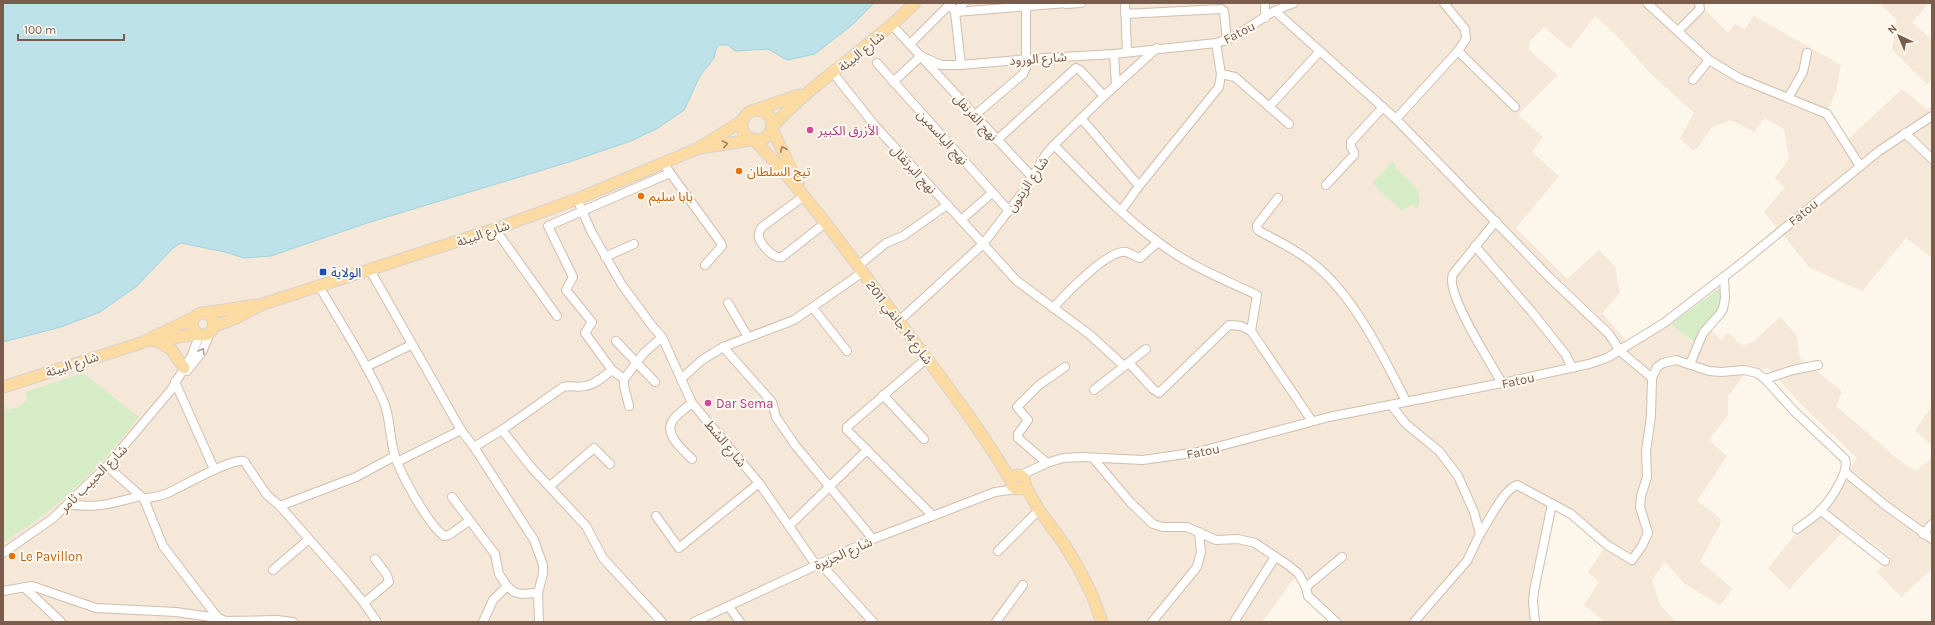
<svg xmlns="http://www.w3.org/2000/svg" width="1935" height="625" viewBox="0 0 1935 625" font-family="Karla,'Noto Sans Arabic',sans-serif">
<rect width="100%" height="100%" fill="#fdf6ea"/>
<g fill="#f5e8d8">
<polygon points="874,3 1703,3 1705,10 1728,33 1735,24 1745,29 1754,16 1841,65 1836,92 1827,111 1846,141 1902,89 1927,109 1932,107 1932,256 1931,257 1906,238 1862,291 1810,268 1764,212 1785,187 1775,178 1789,158 1784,129 1764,118 1754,132 1731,120 1712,127 1699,146 1693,151 1680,138 1694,113 1650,73 1619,38 1595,16 1570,49 1544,27 1530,41 1529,50 1558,75 1518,115 1543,137 1532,152 1559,176 1516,228 1567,279 1599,250 1615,266 1620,293 1602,313 1633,348 1670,323 1694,343 1710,329 1721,340 1728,332 1739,343 1744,345 1754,341 1780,317 1796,334 1800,358 1842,391 1836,406 1900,461 1916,471 1932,458 1932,569 1901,597 1877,572 1890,557 1849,525 1789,589 1768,568 1852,466 1857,458 1801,404 1768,368 1745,373 1728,397 1728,415 1709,440 1727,456 1697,501 1719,517 1721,523 1700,561 1733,589 1720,605 1685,584 1665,562 1652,580 1660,605 1676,622 1605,622 1584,605 1599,582 1588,572 1605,547 1588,529 1556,508 1553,511 1545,536 1546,555 1536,593 1537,622 1333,622 1296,576 1262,622 3,622 3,342 61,327 100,312 147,276 173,248 181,243 225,252 244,258 271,256 367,223 569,162 631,141 658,128 684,110 700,76 714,58 716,49 719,45 728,45 735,51 768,49 778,54 809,56 816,54 852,25"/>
<polygon points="1879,3 1929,3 1912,22 1932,40 1932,78 1927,84 1892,50 1897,20"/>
<polygon points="1932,405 1932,446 1915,430"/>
</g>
<g fill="#d5ecc7">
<path d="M1393 161C1395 164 1395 167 1397 169 1410 183 1424 187 1418 208L1416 209 1412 204 1402 211 1372 183Z"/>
<polygon points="1721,287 1723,306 1694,342 1671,324"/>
<path d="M83 373 139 417C112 452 81 486 46 513 33 524 17 533 3 543V405L8 410C15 408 24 406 27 398L25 392Z"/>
</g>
<polygon fill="#bde1e8" stroke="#a3d1da" points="3,3 874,3 852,25 815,54 787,60 768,49 735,51 728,45 719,45 716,49 714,58 700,76 684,110 658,128 631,141 569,162 367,223 271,256 244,258 225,252 181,243 173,248 137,286 100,312 61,327 3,342"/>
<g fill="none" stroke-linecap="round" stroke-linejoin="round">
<g stroke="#d0beae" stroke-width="10">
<g id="minor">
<polyline points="1125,3 1127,52"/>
<polyline points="1647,3 1709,60 1739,78 1827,114 1860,166"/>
<polyline points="1066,4 1081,3"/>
<polyline points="1275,11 1396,119 1549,277 1609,334 1620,351 1652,378"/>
<polyline points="955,12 1067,3"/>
<polyline points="955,12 964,3"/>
<polyline points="1125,14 1221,9 1224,11 1227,41"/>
<polyline points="1265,18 1265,3"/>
<polyline points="892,25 1032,177"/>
<polyline points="1678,31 1700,9 1699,3"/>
<polyline points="910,44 948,6 951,6 955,12 961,65"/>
<polyline points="1458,51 1515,107"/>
<polyline points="1114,54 1116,85"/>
<path d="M921 56 941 65H961L1028 59 1114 54 1216 43C1238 38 1252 24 1271 13 1278 9 1286 6 1294 3"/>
<polyline points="877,63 1009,211"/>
<polyline points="833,73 877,128 1017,281 1089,334 1124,366"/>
<polyline points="1221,74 1235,77 1289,124"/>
<polyline points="1693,80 1709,60"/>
<polyline points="893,82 921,56"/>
<polyline points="1788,98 1803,72 1807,53"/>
<polyline points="1269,107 1320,51"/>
<polyline points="974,116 1023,74 1026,68 1026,7"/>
<polyline points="1081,118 1139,186"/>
<polyline points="1396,119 1458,51 1466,39 1465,29 1444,3"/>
<polyline points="1905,133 1932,159"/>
<polyline points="997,140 1076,68 1080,70 1104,96"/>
<path d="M1054 145C1090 181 1125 220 1168 249 1193 267 1229 282 1257 295L1251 331 1241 326 1229 325 1159 393 1153 389 1129 363"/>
<polyline points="663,163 721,243 722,246 705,265"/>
<polyline points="1326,185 1354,155 1354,152 1351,147 1351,142 1383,107"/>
<path d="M804 196 762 227C761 229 759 231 759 233 757 242 773 259 782 257L824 224"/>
<path d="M1278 198 1257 225V228L1259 231C1278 241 1297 250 1314 264 1354 296 1383 356 1406 401"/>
<polyline points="577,199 591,231 622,285 653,327 662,337 692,403 759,483 816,565"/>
<polyline points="1121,211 1139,186 1219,87 1221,74 1216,43"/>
<polyline points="961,220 992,193"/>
<path d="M1496 221 1453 274C1444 292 1492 365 1502 383"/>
<polyline points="495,229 557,316"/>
<polyline points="1475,246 1532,312 1566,355 1572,368"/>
<polyline points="605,257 634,244"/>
<polyline points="858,266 886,243 903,236 947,205"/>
<polyline points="370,270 461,430 474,447 534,540 543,565 543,574 538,593 539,622"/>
<path d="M319 286C341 324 365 360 383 400 391 418 389 437 395 456 401 475 428 524 444 536L449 535 469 521"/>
<polyline points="728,303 748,337"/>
<polyline points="813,308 847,351"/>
<path d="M1053 308C1065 295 1108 249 1126 252 1131 253 1135 257 1140 258L1158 242"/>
<polyline points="899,321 983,244 1023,192 1046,154 1054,145 1104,96 1157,48"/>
<polyline points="1251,331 1312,421"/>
<polyline points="616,341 655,382"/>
<polyline points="723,347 772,402 776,417 795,445 873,539"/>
<polyline points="927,358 847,427 847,430 933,516"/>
<polyline points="1690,364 1703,333 1719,315 1723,309 1725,298 1724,277"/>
<polyline points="366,367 411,345"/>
<polyline points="612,370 585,333 592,322 566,290 573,277 548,226 670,173"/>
<polyline points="187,371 202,352 211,331"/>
<polyline points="624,379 624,386 629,406"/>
<polyline points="681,379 702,360 723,347 794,320 863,272"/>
<polyline points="1765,379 1793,370 1818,365"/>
<polyline points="175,382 214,469"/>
<polyline points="1094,390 1146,349"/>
<polyline points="883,395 924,439"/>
<polyline points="1391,405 1406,424 1439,451 1458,476 1474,512 1480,534 1467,561 1414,622"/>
<polyline points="502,430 531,467 586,526 603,558 611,567 662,622"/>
<path d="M474 447 502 430 563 387C571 385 577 388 585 386 595 385 604 376 612 370L624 379 644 353 662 337"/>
<polyline points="1093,458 1131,503 1153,524 1163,527 1187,527 1216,540 1238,539 1255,543 1288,565 1298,573 1306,587 1308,596 1336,622"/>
<path d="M692 459C683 450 663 434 673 420 678 413 686 408 692 403"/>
<polyline points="397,462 461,430"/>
<polyline points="1047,463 1018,438 1018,434 1028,420 1017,407 1039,385 1065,367"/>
<polyline points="107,466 144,499 163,546 218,618 226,621 277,620 293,622"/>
<polyline points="1845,472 1885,505 1932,539"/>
<polyline points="1019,476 1047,463 1063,458 1081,457 1143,460 1198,452 1329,417 1502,383 1589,364 1607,358 1664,323 1743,262 1879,151 1932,116"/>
<polyline points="550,486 594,448 610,464"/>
<polyline points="452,497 495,554 499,574 507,586 514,592 521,594 538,593"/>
<path d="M144 499C152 497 161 496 168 493 183 486 231 458 244 461L267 495 280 506 346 581 364 603 377 622"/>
<path d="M68 504C96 509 114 503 140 496"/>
<polyline points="280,506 356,477 395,456"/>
<polyline points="1820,510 1885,561"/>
<polyline points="656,516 679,548 759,483"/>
<polyline points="789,526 867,450"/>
<path d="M1480 534C1488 522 1504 489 1517 485L1571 514 1607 545 1632 560 1642 546 1648 533 1640 507 1641 496 1647 477 1646 451 1651 416 1652 378 1657 367 1663 363 1676 360 1709 371 1721 372 1744 370 1757 373 1765 379 1794 411 1845 459C1850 472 1829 502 1820 511 1813 518 1805 523 1797 529"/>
<polyline points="1923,534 1932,524"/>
<polyline points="998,551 1039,510"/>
<polyline points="3,553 52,519 107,466 171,390 191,357 200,334"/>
<polyline points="820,563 873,622"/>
<polyline points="273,570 309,539"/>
<polyline points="24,587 61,622"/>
<polyline points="1306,587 1342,557"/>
<polyline points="3,591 32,586 96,608 176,612 218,618"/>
<polyline points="364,603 389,582 387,575 375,559"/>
<polyline points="729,607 740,622"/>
<polyline points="483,622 493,600 507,586"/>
<polyline points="694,622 873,539 995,492 1017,489"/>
<polyline points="996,622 1023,585"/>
<polyline points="1152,622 1197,567 1201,552 1199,532"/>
<polyline points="1234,622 1275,557"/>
<polyline points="1535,622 1533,602 1534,591 1552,504"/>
</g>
</g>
<g stroke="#d9d1cd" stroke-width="13">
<g id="major">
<polyline points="758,109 799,95"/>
<circle cx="757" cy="125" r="15"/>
<path d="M773 126C815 80 870 48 915 3"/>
<polyline points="772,129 798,183"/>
<path d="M754 140C807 194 853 259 898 320 937 373 978 424 1011 481"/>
<polyline points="700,148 751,140"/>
<polyline points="204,313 256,305"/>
<circle cx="203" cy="324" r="11"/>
<polyline points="213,327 236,318 263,304 495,229 577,199 699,148 742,121"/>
<polyline points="153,341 198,334"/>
<polyline points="157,341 171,349 184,368"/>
<polyline points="3,387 141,343 195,317"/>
<circle cx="1018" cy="482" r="7"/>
<polyline points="1024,484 1039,510 1064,544 1078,567 1092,595 1102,622"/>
</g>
</g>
<use href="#minor" stroke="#fff" stroke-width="8"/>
<use href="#major" stroke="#fcdba2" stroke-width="11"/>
</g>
<defs><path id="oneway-chevron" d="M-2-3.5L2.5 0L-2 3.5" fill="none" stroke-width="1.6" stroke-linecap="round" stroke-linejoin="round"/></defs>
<g stroke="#a08266">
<use href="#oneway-chevron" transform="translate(725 144) rotate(-12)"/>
<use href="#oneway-chevron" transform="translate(783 149) rotate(-115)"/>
</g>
<use stroke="#af9d94" href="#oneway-chevron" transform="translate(202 351) rotate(-59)"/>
<g fill="#d1479c" stroke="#fff9f0" stroke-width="1.5">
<circle cx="810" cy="130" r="4"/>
<circle cx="708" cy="403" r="4"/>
</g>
<g fill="#e8710a" stroke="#fff9f0" stroke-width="1.5">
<circle cx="739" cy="171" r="4"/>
<circle cx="641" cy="196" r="4"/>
<circle cx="12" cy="556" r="4"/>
</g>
<rect fill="#1a4fb4" stroke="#fff9f0" stroke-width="1.5" x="319" y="268" width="8" height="8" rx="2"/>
<g text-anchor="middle" stroke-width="4" stroke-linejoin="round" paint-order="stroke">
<g font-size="13" fill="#795c4c" stroke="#fff9f0">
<text transform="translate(1239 32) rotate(-28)" y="5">Fatou</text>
<text transform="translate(861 51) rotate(-39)" y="5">شارع البيئة</text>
<text transform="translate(1038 58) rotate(-4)" y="5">شارع الورود</text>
<text transform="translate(976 117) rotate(48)" y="5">نهج القرنفل</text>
<text transform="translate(943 137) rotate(48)" y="5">نهج الياسمين</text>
<text transform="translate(914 169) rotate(48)" y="5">نهج البرتقال</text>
<text transform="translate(1027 184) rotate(-56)" y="5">شارع الزيتون</text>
<text transform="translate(1803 212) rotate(-39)" y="5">Fatou</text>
<text transform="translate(483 233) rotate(-19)" y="5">شارع البيئة</text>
<text transform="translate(900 322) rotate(53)" y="5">شارع 14 جانفي 2011</text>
<text transform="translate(72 364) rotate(-18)" y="5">شارع البيئة</text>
<text transform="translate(1518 380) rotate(-12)" y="5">Fatou</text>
<text transform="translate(726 443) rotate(50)" y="5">شارع الشط</text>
<text transform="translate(1203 451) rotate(-11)" y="5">Fatou</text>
<text transform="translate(93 478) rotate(-45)" y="5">شارع الحبيب ثامر</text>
<text transform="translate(843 553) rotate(-24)" y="5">شارع الجزيرة</text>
</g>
<g font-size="13" fill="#b23c85" stroke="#fff9f0" text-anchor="start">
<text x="818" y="135">الأزرق الكبير</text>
<text x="716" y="408">Dar Sema</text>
</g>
<g font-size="13" fill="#c56008" stroke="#fff9f0" text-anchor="start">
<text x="747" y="176">تيج السلطان</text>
<text x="649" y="201">بابا سليم</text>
<text x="20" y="561">Le Pavillon</text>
</g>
<g font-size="13" fill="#164399" stroke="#fff9f0" text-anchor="start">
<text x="331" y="277">الولاية</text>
</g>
</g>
<rect width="1935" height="625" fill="none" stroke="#795c4c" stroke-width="8"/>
<g transform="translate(1899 36) rotate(316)" stroke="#fff9f0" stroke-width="3" paint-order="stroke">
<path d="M0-3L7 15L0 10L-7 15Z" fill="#795c4c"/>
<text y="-6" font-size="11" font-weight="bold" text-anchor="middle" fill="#795c4c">N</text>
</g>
<path d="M18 34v6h106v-6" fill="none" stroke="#795c4c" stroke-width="2"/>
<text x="24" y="34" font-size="12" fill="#795c4c" stroke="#fff9f0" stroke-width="3" paint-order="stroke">100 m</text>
</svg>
